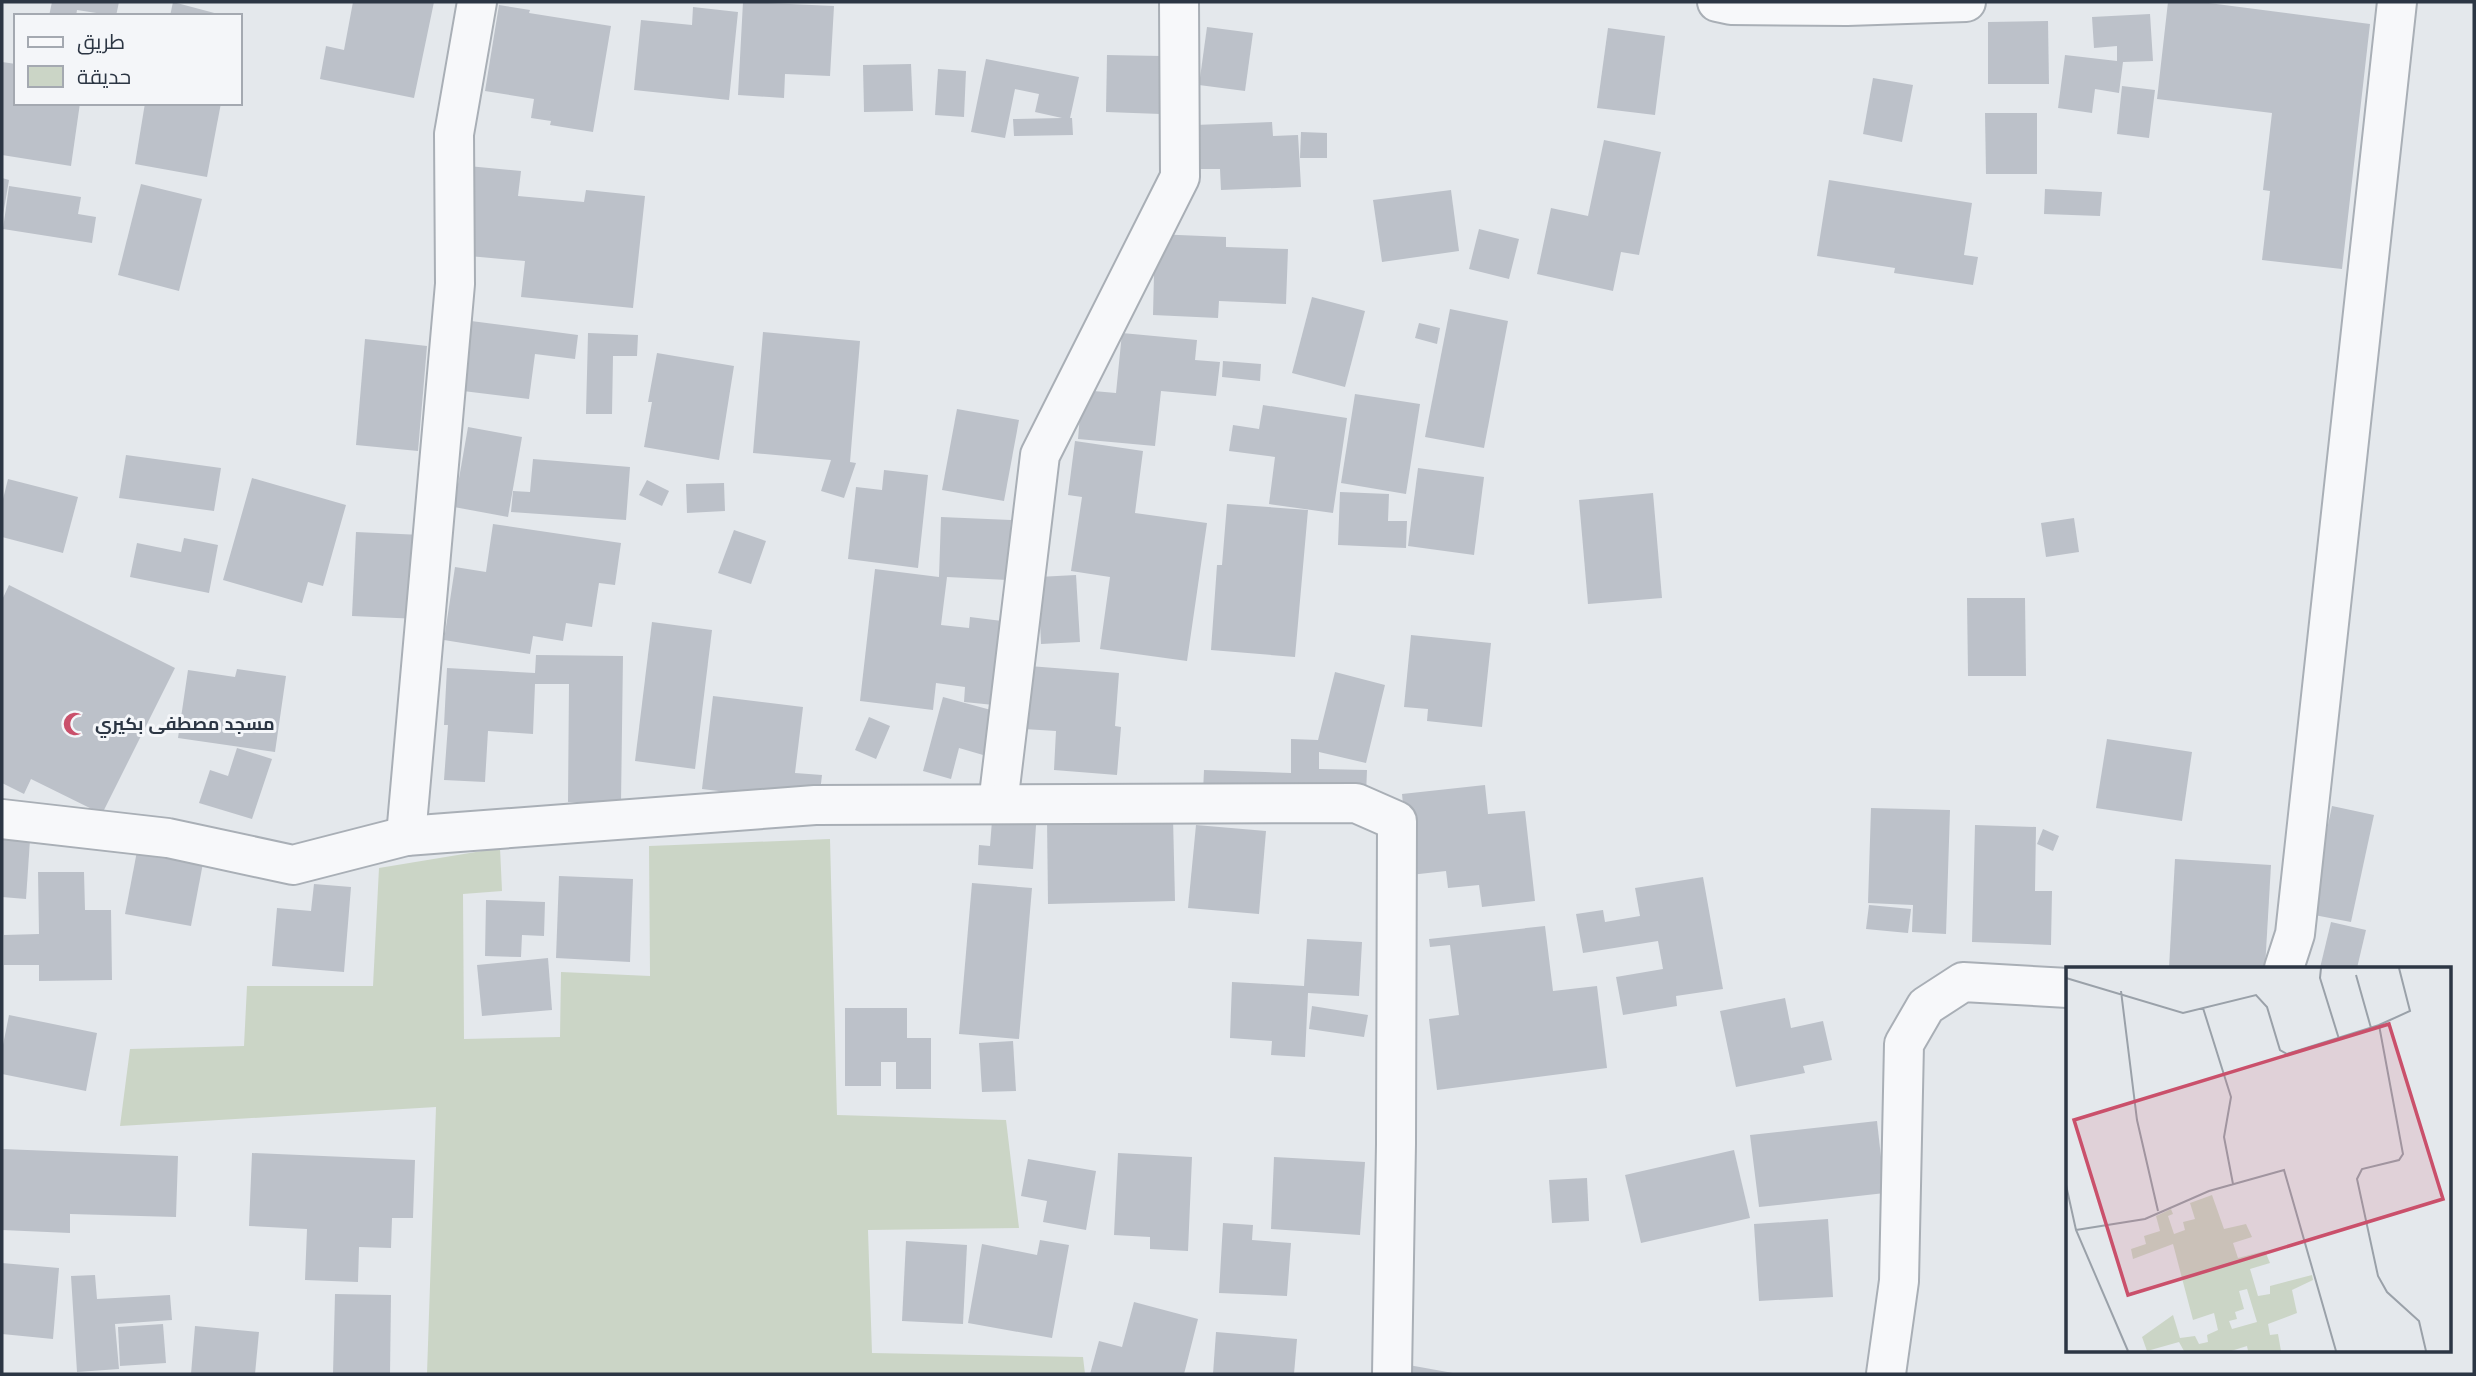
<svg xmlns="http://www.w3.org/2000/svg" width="2476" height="1376" viewBox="0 0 2476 1376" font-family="'Work Sans',Cairo,sans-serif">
<rect width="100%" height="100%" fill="#e4e8ec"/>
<polygon fill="#cbd5c6" points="830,839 837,1115 1006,1120 1019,1228 868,1230 872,1353 1083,1357 1085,1374 427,1374 436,1107 120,1126 130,1049 244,1046 247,986 373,986 379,868 500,848 502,891 463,894 464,1039 560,1037 561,972 650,976 649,846"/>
<g fill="#bcc1c9">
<polygon points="52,2 119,2 116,16 77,10 76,16 49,16"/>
<polygon points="173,2 222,15 221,16 170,16"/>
<polygon points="353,2 434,2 414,98 320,79 326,46 344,50"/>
<polygon points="743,2 834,6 830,76 785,74 784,98 738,95"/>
<polygon points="2168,2 2201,2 2370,24 2342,269 2262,260 2270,191 2263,190 2272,113 2157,99"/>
<polygon points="499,5 530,10 529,13 611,26 593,132 550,125 551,121 531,118 534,99 485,91"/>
<polygon points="693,7 738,12 729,100 634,90 641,20 692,25"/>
<polygon points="2150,14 2153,61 2123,62 2119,93 2095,89 2092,113 2058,108 2065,55 2117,61 2117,46 2094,48 2092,17"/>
<polygon points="2048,21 2049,84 1988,84 1988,22"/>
<polygon points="1207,27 1253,33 1245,91 1199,85"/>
<polygon points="1608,28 1665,36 1655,115 1597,108"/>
<polygon points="1107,55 1162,56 1161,114 1106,112"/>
<polygon points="986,59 1079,77 1070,118 1072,118 1073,135 1014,136 1013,119 1062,118 1035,112 1039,94 1015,89 1005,138 971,132"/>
<polygon points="2,62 16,64 16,103 80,103 71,166 2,155"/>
<polygon points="911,64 913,111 864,112 863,65"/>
<polygon points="938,69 966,71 964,117 935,115"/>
<polygon points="1873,78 1913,85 1902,142 1863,134"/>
<polygon points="2122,86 2155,90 2149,138 2117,134"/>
<polygon points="145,103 221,103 207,177 135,164"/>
<polygon points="1985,113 2037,113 2037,174 1986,174"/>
<polygon points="1272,122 1273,136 1298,135 1301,187 1221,190 1220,169 1197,169 1195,125"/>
<polygon points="1301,132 1327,133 1327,158 1300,158"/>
<polygon points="1604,140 1661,152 1639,255 1621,252 1613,291 1537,274 1551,208 1588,216"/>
<polygon points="468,166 521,171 518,196 584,202 586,190 645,196 633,308 521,297 525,261 458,255"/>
<polygon points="2,178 9,180 3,215 2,215"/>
<polygon points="1829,180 1972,203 1964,255 1978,257 1973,285 1894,273 1895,268 1817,256"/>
<polygon points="141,184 202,199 179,291 118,275"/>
<polygon points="9,186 81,197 78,214 96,217 92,243 3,229"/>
<polygon points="2045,189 2102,192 2100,216 2044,214"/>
<polygon points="1451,190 1459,251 1382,262 1373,200"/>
<polygon points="1479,229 1519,239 1509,279 1469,269"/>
<polygon points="1155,234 1226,237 1226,247 1288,249 1286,304 1219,301 1218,318 1153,315"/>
<polygon points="1312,297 1365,311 1345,387 1292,373"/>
<polygon points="1450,309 1508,321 1484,448 1425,437"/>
<polygon points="471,321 578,335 575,359 535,354 529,399 463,391"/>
<polygon points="1419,323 1440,328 1437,344 1415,338"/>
<polygon points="763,332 860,341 850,462 856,463 844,498 821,491 831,460 753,453"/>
<polygon points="588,333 638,335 637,356 613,356 612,414 586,414"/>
<polygon points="1122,333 1197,340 1195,360 1220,362 1216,396 1161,391 1155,446 1078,439 1082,390 1116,393"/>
<polygon points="365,339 427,346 418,451 356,445"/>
<polygon points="657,353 734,366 719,460 644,447 652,402 648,402"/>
<polygon points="1223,361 1261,364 1260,381 1222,377"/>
<polygon points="1355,394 1420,404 1406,494 1341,483"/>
<polygon points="1263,405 1347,418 1333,513 1269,504 1275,457 1229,451 1233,425 1259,429"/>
<polygon points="957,409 1019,420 1004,501 942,490"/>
<polygon points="468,427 522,437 508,517 454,507"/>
<polygon points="1075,441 1143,451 1135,513 1207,523 1187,661 1100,649 1110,577 1071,571 1082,497 1068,495"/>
<polygon points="126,455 221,468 214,511 119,498"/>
<polygon points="533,459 630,467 626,520 511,512 513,491 530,492"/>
<polygon points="1418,468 1484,477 1474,555 1408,546"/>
<polygon points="884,470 928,475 918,568 848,559 856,487 882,490"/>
<polygon points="252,478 346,505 323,586 308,582 302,603 223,580"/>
<polygon points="8,479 78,497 63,553 2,537 2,503"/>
<polygon points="647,480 669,491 662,506 639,495"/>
<polygon points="724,483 725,511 687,513 686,484"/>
<polygon points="1340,492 1389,494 1388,521 1407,521 1406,548 1338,545"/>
<polygon points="1653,493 1662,598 1588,604 1579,500"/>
<polygon points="1227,504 1308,510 1295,657 1211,650 1217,565 1222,565"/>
<polygon points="941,517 1011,520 1008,580 947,577 941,625 969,628 970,617 1002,621 994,705 964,702 965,687 936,683 933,710 860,701 875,569 939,577"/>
<polygon points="2074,518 2079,552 2046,557 2041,523"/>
<polygon points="493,524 621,543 615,585 599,583 592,627 566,623 563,641 533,636 530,654 444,640 455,567 486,572"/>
<polygon points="734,530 766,541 751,584 718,573"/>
<polygon points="356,532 422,535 419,619 352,616"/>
<polygon points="184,538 218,545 209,593 130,577 137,543 181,552"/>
<polygon points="1076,575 1080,642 1041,644 1038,577"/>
<polygon points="9,585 175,668 102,814 31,779 24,794 2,783 2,600"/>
<polygon points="1967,598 2025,598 2026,676 1968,676"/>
<polygon points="652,622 712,630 695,769 635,761"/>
<polygon points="1411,635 1491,643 1482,727 1427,721 1428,709 1404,707"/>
<polygon points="536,655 623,656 621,803 568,802 569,684 535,684 533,734 488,731 485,782 444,780 448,725 444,725 447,668 535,673"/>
<polygon points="1029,666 1119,673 1115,726 1121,727 1117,775 1054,770 1056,731 1024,729"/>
<polygon points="237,669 286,676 275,752 178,738 188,670 235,677"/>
<polygon points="1335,672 1385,685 1366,763 1319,752 1319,769 1367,770 1366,795 1203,792 1204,770 1291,773 1291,739 1318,740"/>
<polygon points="713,696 803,707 795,773 822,775 820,792 792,800 702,789"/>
<polygon points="943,697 1002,713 990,757 959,748 951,779 923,771"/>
<polygon points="869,717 890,726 876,759 855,750"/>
<polygon points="2107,739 2192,752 2182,821 2096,808"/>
<polygon points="237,748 272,759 252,819 199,803 210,770 228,776"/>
<polygon points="1485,785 1488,814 1525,811 1535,901 1482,907 1479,885 1448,888 1446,871 1410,875 1402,794"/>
<polygon points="2332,806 2374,815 2351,922 2309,914"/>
<polygon points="993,808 1037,811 1033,869 978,865 979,845 990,846"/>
<polygon points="1871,808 1950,810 1946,934 1912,932 1913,905 1868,903"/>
<polygon points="1173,817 1175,901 1048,904 1047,819"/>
<polygon points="1196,825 1266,831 1259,914 1188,908"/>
<polygon points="1975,825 2036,827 2035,891 2052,891 2051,945 1972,942"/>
<polygon points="2043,829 2059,836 2053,851 2037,844"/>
<polygon points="2,838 30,840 26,899 2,897"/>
<polygon points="138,846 204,858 191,926 125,914"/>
<polygon points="2175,859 2271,865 2265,968 2169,968"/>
<polygon points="38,872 84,872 85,910 111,910 112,980 39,981 39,965 4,965 4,935 39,934"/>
<polygon points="559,876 633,879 630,962 556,958"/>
<polygon points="1703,877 1723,989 1676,996 1677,1006 1623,1015 1616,977 1663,969 1658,941 1583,953 1576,914 1603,910 1605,922 1640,916 1635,888"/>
<polygon points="972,883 1032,888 1019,1039 959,1034"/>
<polygon points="314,884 351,887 344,972 272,966 277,908 311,911"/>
<polygon points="486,900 545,902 544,936 522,935 521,957 485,956"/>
<polygon points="1869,905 1911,909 1908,933 1866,929"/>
<polygon points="2331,922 2366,930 2357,968 2320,968"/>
<polygon points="1545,926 1553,991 1597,986 1607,1068 1437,1090 1429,1019 1459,1015 1450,945 1430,947 1429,939"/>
<polygon points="1307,939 1362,942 1359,996 1308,993 1305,1057 1271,1055 1272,1041 1230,1038 1232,982 1304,986"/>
<polygon points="548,958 552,1010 482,1016 477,965"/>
<polygon points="1785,998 1791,1028 1823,1021 1832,1060 1803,1066 1805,1073 1736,1087 1720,1011"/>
<polygon points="1312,1006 1368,1015 1364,1037 1309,1029"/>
<polygon points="845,1008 907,1008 907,1038 931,1038 931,1089 896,1089 896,1062 881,1062 881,1086 845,1086"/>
<polygon points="9,1015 97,1033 86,1091 2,1074 2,1050"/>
<polygon points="1013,1041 1016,1091 982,1092 979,1043"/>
<polygon points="1877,1121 1885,1193 1759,1207 1750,1135"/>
<polygon points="2,1149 178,1156 176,1217 70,1214 70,1233 2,1230"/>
<polygon points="1734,1150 1750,1218 1641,1243 1625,1175"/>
<polygon points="252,1153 415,1160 413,1218 392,1218 391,1248 359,1247 358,1282 305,1280 307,1229 249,1226"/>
<polygon points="1118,1153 1192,1157 1188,1251 1150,1249 1150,1237 1114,1235"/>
<polygon points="1274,1157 1365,1162 1360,1235 1271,1229"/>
<polygon points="1028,1159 1096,1171 1086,1230 1043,1222 1047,1201 1021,1196"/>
<polygon points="1587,1178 1589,1221 1552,1223 1549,1180"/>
<polygon points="1828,1219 1833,1297 1759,1301 1754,1224"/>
<polygon points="1223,1223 1253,1225 1252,1240 1291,1243 1287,1296 1219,1293"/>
<polygon points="1040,1240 1069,1245 1052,1338 968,1323 982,1244 1037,1255"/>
<polygon points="906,1241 967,1245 963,1324 902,1321"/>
<polygon points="2,1263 59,1268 53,1339 2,1334"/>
<polygon points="95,1275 97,1299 170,1295 172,1320 115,1324 119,1369 77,1372 71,1276"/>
<polygon points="335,1294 391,1295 390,1374 333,1374"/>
<polygon points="1134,1302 1198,1319 1184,1374 1090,1374 1099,1341 1122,1347"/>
<polygon points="163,1324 166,1363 120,1366 118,1327"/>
<polygon points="195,1326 259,1332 255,1374 191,1374"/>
<polygon points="1216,1332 1297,1339 1294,1374 1213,1374"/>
<polygon points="1403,1364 1453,1373 1453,1374 1401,1374"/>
</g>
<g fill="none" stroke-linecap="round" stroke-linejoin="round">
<g stroke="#a9afb6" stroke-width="42">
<g id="minor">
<polyline points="998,804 1040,455 1180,177 1179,2"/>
<polyline points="2,819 168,838 293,865 406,836 815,805 1356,803 1397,821 1396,1144 1392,1374"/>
<polyline points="406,836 455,284 454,134 477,2"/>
</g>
</g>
<g stroke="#a9afb6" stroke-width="42">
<g id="tertiary">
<polyline points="1717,2 1731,5 1847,6 1966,2"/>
<polyline points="2284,968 2295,934 2397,2"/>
<polyline points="1886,1374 1899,1281 1904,1044 1926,1006 1963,982 2068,988"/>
</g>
</g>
<use href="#minor" stroke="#f7f8fa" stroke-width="38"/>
<use href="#tertiary" stroke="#f7f8fa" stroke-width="38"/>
</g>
<defs>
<g id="mosque-bare" transform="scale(1.89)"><path d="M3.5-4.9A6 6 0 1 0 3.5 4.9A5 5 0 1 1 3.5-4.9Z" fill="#ca506b" stroke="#f4f6f9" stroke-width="2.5" paint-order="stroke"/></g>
</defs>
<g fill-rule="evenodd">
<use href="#mosque-bare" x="75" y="724"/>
</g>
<g text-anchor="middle" stroke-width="6" stroke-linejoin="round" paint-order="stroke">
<g font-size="18" font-weight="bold" fill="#2c3644" stroke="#f4f6f9" text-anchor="start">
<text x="95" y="730">مسجد مصطفى بكيري</text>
</g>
</g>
<g transform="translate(2066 967)">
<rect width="385" height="385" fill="#e4e8ec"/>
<path d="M146 228 158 262 180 257 186 270 167 276 172 291 199 284 204 296 184 302 192 329 204 327V319L246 308 247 313 226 323 231 346 202 357 204 368 212 367 215 384H182L181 379 165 384H118L113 375 81 384 76 370 107 348 114 371 129 369 133 377 142 375 141 368 152 363 148 346 127 353 107 277 67 292 65 282 80 277 78 269 94 264 90 249 105 242 107 247 102 249 108 267 119 263 117 255 129 252 124 236ZM181 322 191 355 166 362 163 354 171 352 169 345 178 342 173 324Z" fill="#cbd5c6" fill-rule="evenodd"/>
<path fill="none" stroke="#9aa1a9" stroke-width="2" d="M255 1 254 11 273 72M290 8 305 61M0 11 117 46 190 28 201 40 214 83 221 87 313 58 337 187 333 193 296 202 291 212 312 309 321 325 353 354 360 384M55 24 71 153 92 244M137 41 165 130 158 170 167 217M313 58 344 44 333 1M0 218 10 263 62 384M10 263 79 252 143 224 218 203 270 384"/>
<path fill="#ca506b" fill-opacity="0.15" stroke="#ca506b" stroke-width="3.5" d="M323 57 377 232 62 328 8 153Z"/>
<rect width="385" height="385" fill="none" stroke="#2c3644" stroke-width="3.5"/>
</g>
<rect width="2476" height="1376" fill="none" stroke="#2c3644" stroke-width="7"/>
<rect x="14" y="14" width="228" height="91" fill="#f4f6f9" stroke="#a4a9b1" stroke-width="2"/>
<rect x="28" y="37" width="35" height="10" fill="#f7f8fa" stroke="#a4a9b1" stroke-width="2"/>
<text x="77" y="49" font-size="21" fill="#2c3644">طريق</text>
<rect x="28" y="66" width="35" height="21" fill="#cbd5c6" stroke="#a4a9b1" stroke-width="2"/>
<text x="77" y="84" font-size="21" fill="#2c3644">حديقة</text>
</svg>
